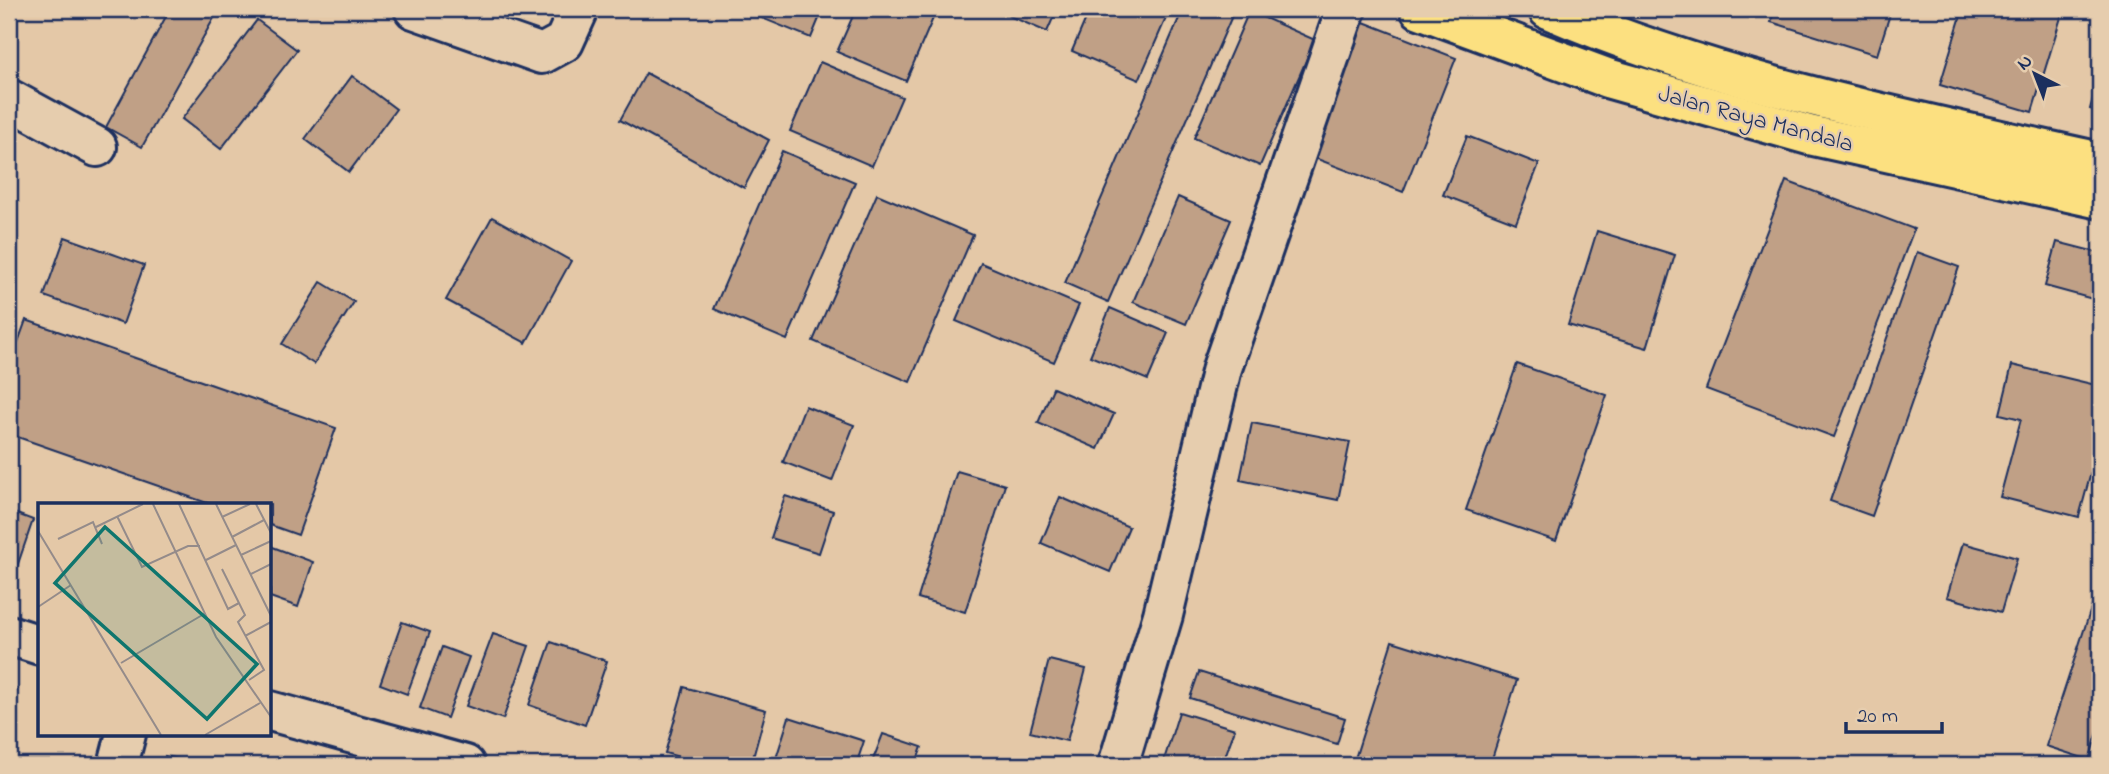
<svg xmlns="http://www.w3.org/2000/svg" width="2109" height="774" viewBox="0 0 2109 774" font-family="'Indie Flower',sans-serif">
<rect width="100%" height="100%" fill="#e4c8a7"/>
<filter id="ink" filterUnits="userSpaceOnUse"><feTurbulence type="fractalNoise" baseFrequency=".0143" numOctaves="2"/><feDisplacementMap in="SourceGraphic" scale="14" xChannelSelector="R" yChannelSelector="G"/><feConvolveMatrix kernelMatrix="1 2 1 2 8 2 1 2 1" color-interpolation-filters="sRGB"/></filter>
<g filter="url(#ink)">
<g fill="#c0a086" stroke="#1b2f5e" stroke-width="2">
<polygon points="170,9 219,9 142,147 106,127"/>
<polygon points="740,9 823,9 811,38"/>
<polygon points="856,9 937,9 906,81 837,52"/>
<polygon points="993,9 1057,9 1047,32"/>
<polygon points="1090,9 1170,9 1139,80 1072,51"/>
<polygon points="1183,9 1235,9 1108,302 1065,283"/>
<polygon points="1775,9 1883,9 1891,11 1877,55 1771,22"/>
<polygon points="1963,9 2045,9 2062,14 2032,112 1940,85"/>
<polygon points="1249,11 1315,40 1260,166 1194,138"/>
<polygon points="1356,19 1456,58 1403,192 1304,154"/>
<polygon points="257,20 297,50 221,149 182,119"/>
<polygon points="820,62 902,97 872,166 790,131"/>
<polygon points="646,73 769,140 744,188 620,120"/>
<polygon points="2100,73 2100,112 2090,109"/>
<polygon points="352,76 396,109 349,172 305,139"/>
<polygon points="1467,136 1539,164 1516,223 1443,195"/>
<polygon points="782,151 855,182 787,340 714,309"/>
<polygon points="1786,181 1914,229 1834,437 1706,389"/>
<polygon points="877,194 973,235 910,382 813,341"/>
<polygon points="1178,197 1231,220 1186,324 1133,302"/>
<polygon points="492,217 571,261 526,343 446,300"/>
<polygon points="1597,231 1675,255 1647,348 1568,325"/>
<polygon points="65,237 144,265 123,324 44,296"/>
<polygon points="2057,242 2100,253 2100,301 2045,286"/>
<polygon points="1917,252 1959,267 1872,516 1830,501"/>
<polygon points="981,263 1079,305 1054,362 956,321"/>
<polygon points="321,282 354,302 314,364 282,344"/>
<polygon points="1110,308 1168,333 1148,380 1090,356"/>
<polygon points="26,320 336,428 298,535 270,525 270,504 210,504 9,434 9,367"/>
<polygon points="1517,364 1607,395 1556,541 1466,510"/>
<polygon points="2012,365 2100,386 2100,439 2079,517 2000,497 2021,419 2000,414"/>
<polygon points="1053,388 1114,414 1098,449 1038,423"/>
<polygon points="805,406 854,425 832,481 783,462"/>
<polygon points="1252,423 1350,442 1338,500 1240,480"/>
<polygon points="957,471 1005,485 965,612 918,598"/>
<polygon points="785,496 833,511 819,553 771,538"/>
<polygon points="1060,497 1129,527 1110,572 1041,543"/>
<polygon points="9,511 33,520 9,590"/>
<polygon points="1963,543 2017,558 2001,612 1947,597"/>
<polygon points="270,546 313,562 298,607 270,597"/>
<polygon points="2100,581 2100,725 2089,760 2046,746"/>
<polygon points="402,622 430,632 407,694 380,684"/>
<polygon points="493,634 529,646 503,719 466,706"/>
<polygon points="1392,641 1517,680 1490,765 1353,765"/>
<polygon points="551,642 607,661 585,725 529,705"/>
<polygon points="442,647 469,657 447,718 420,708"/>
<polygon points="1049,660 1086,669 1067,741 1030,732"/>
<polygon points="1199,672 1345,718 1337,744 1190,698"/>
<polygon points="9,687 17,689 9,724"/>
<polygon points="684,687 766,710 751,765 708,765 665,753"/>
<polygon points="1179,712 1235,729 1222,765 1180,765 1164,760"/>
<polygon points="789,717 864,741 856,765 774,765"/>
<polygon points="883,734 922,747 915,765 871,765"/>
<polygon points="165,756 208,765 163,765"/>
</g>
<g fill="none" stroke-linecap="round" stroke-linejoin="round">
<g stroke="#1b2f5e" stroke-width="44">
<g id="minor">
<polyline points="414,9 542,54 564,42 579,9"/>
<polyline points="9,99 97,147"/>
<polyline points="9,635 40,645"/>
<polyline points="270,711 465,765"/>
<polyline points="118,765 126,734"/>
<polyline points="1118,765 1163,615 1222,368 1346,9"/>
</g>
</g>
<g stroke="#1b2f5e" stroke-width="44">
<g id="highway">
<polyline points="1420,9 1607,78 1809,135 2100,199"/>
<path d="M1548 9C1724 85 1914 120 2100 162"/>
</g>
</g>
<use href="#minor" stroke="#e6cdae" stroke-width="38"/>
<use href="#highway" stroke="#fce080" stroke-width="38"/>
</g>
</g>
<g text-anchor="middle" stroke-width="5" stroke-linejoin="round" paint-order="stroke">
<g font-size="24" fill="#1b2f5e" stroke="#e6cdae">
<text transform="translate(1756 118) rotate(15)" y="8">Jalan Raya Mandala</text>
</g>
</g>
<g transform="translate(38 503)">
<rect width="233" height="233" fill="#e4c8a7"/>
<path fill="none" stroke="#948b8a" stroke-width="2" d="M115 1 178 134 233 214M141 1 190 106 201 100M178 1 233 113M218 1 233 30M79 13 104 64 150 43H162M184 14 212 1M58 24 105 1M0 28 123 232M194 34 226 17M20 36 55 19 64 41M203 52 233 38M168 57 198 42M184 66 207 112 200 119 226 167 211 177M213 71 233 61M0 104 33 82M207 133 233 119M83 160 166 111M167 232 222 200"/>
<path fill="#0f766e" fill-opacity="0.15" stroke="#0f766e" stroke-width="3.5" d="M67 24 219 161 169 216 17 80Z"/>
<rect width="233" height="233" fill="none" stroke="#1b2f5e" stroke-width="3.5"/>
</g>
<rect width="2109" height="774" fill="none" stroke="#e6cdae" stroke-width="35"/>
<rect x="18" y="18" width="2074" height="739" fill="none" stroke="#1b2f5e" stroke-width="2.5" filter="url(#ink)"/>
<g transform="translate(2035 74) rotate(318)" stroke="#e6cdae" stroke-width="5" paint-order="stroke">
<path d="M0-5L12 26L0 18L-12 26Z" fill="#1b2f5e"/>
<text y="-10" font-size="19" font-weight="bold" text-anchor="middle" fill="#1b2f5e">N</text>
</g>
<path d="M1846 722v10h96v-10" fill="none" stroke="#1b2f5e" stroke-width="3.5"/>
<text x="1857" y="722" font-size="21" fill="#1b2f5e" stroke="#e6cdae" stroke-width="5" paint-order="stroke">20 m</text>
</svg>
